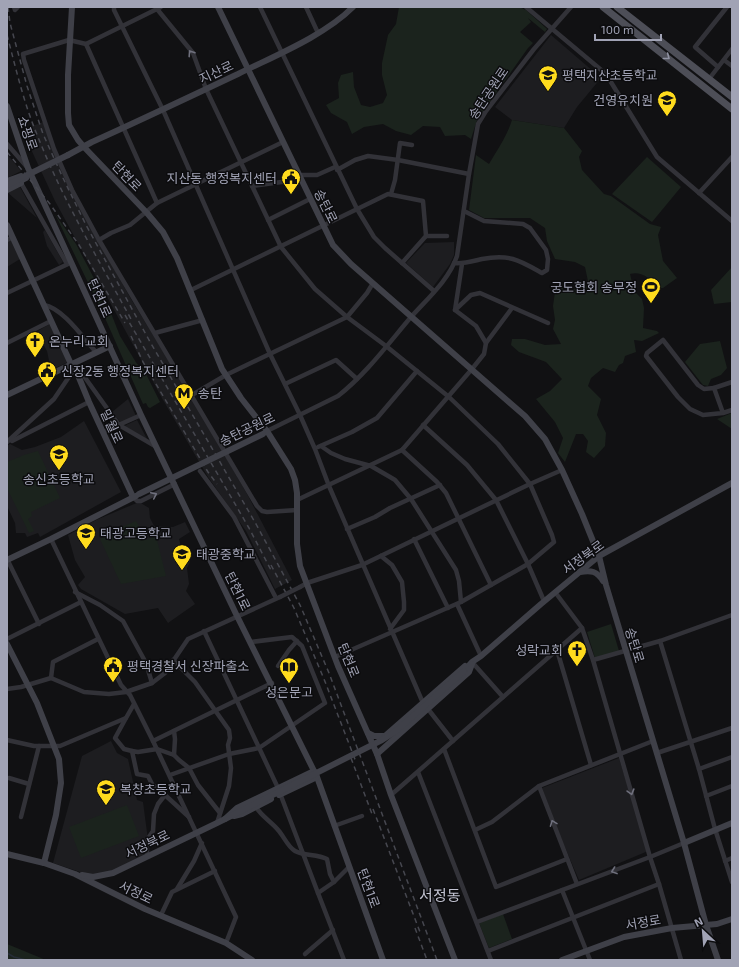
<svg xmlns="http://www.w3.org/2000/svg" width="739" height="967" viewBox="0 0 739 967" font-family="'Exo 2','Noto Sans KR',sans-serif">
<rect width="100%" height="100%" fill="#111113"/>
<g fill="#1d1d20">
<polygon points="551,35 601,78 577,107 564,128 512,120 495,107"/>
<polygon points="43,122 66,181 85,217 131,299 187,390 246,492 292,580 275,589 246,531 208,477 163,400 55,201 22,130"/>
<polygon points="7,154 21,171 7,178"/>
<polygon points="20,187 37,218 7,192"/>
<polygon points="45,230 63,262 59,265 47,246 43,232"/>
<polygon points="11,240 20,259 7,267 7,242"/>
<polygon points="454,242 454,255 450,264 433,287 406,263 425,243"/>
<polygon points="50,324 68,362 51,370 47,351 36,332"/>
<polygon points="128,399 136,416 121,423 112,412"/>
<polygon points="137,420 147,439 124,426"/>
<polygon points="84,421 121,492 40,537 38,533 27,537 25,533 16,533 15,523 7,506 7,446 10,444 22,450 35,447 61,437"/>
<polygon points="139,502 149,508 150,518 154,526 173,527 185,522 190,532 179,539 183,554 189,553 190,562 187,568 189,584 186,591 195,604 168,623 158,608 125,614 81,589 78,585 85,577 75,560 68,535 96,520"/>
<polygon points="111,741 117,753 128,759 137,800 143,802 148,840 147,855 108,873 98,874 86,874 53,863 82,756"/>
<polygon points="619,758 648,851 579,880 560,836 542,788"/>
</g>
<g fill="#1b231d">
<polygon points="399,7 519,7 526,10 547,29 545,32 528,18 531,22 520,32 533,43 528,48 477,120 471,139 465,135 445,136 440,127 423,126 411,135 396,131 383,124 364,127 352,134 347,122 331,113 326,105 339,98 338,83 341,75 353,72 354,87 361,105 370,107 383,103 387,95 382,75 382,63 388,35 396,24"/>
<path d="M512 120 564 128 582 151 579 157 582 170 604 194 611 196 650 224 661 227 658 235 663 261 677 278 663 288H658C651 279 642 271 630 274L634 291 642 299 644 308 643 328 657 331 659 333 642 341 634 340 636 352 625 356 623 363 619 365 615 372 603 368 591 378 588 386 601 399 597 415 606 433 605 446 594 458 586 452 588 441 583 434H576L565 462 558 453 563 438 555 422 536 399 550 391 562 379 546 362 519 352 511 345 512 339H525L545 345 561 344 553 329 555 320 553 306 556 285 568 290 589 286 585 267 575 262 555 259 547 241 545 228 530 218H484L469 210 476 155 489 164C497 150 507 136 512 120Z"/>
<polygon points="647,157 681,187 652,222 612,194"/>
<polygon points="55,214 76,244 107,303 120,336 137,364 143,368 160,402 150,408 148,407 146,403 143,404 105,318"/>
<polygon points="732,267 732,302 714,304 711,290"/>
<polygon points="720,341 727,368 721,375 711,379 708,386 703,385 685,362 700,344"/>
<polygon points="732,413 732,429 717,419"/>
<polygon points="38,451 60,498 31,512 32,516 28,519 34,531 29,533 7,488 7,462 24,455"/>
<polygon points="136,521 146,540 156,536 166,576 121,584 100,539 106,536 105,534"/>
<polygon points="611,624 619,651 595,658 587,632"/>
<polygon points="127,805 139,836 81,858 69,827"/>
<polygon points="503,914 512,939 489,948 479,923"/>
<polygon points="7,944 46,960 7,960"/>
</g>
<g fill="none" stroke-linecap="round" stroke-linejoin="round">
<polyline stroke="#262d37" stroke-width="1.5" points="7,953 14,957 26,960"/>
<g stroke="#323238" stroke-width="4.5">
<polyline points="14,7 15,10 18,7"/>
<polyline points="114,7 114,10 163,110 270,354 300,415 315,449 329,486 423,703"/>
<polyline points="260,7 357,209 374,237 385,248 434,291"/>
<polyline points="306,7 318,33"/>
<polyline points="526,7 606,74 657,157 732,221"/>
<polyline points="157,9 193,53 206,89 281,247 315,289 347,317 386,346 449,397 498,444 530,484 552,535 554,542 528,564 461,602 335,657"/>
<polyline points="86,44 69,40 23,54 24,60 54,149 72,190 99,240 257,506 262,511 267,512 297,510"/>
<polyline points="86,44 157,203"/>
<polyline points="86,44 161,7"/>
<polyline points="724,60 732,66"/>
<polyline points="718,67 695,47 727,7"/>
<polyline points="709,79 732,49"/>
<polyline points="7,144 27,167"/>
<polyline points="337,170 355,160 368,156 398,160 469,174"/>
<polyline points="21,183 67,264"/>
<polyline points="252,186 289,181 299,175 317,175 335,167"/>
<polyline points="699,193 732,157"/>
<polyline points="391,194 395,180 400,143 412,145"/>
<polyline points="268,220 310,199"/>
<polyline points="426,236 447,236"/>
<polyline points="7,240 13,237"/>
<polyline points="99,240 111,233 130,225 157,203 283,142"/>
<path d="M454 263C464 264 473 261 482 259 510 254 519 260 542 273L547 270 548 259 546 250 530 228 523 224 484 221 464 211"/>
<polyline points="191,290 388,194 423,201 426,236 402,263"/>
<polyline points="7,293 68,264"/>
<path d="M44 305C63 308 84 339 96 352"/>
<polyline points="455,310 462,264"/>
<polyline points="155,333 203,320"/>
<polyline points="7,343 51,321"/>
<polyline points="486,343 512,308"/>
<polyline points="285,384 336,360 357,379"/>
<polyline points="714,388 732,382"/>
<polyline points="192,395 226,375 347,317 367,293 373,283"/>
<polyline points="723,413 714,388 704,389 698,385 663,340 647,353 646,356 678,397 690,409 703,415 723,413 732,410"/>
<polyline points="423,425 467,465 496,500 528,564 544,601"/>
<path d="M267 431 338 396C366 374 388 344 411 317 427 299 449 280 457 256L469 174 478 124 486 111 534 49 571 7"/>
<polyline points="103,432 141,415"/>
<polyline points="12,441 89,402"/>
<polyline points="7,442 54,399 75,368 81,372 119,425 155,446"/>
<polyline points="321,446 331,453 345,459 371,466 390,477 395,480 411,499 456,570 459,581 461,602"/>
<polyline points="318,447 352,432 377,418 417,371"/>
<polyline points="402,450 437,482 446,493 491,585"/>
<polyline points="200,471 234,517 276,598"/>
<polyline points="133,497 137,501 141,501 175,484"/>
<polyline points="297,500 402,450 472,369 484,354 486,343 476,326 455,310 471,295 480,293 548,323"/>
<polyline points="347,529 375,517 390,508 440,485"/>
<polyline points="51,539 121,685 130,695 153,741 236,917 226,943"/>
<polyline points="414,539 448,608"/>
<polyline points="381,556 392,565 402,582 404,602 404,610 390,629"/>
<polyline points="7,559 39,624"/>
<polyline points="300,587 307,583 362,565 530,484 562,470"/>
<polyline points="75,592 100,605 123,621 146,663 152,683"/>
<polyline points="555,592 582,628 593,660 650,857 659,884 681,960"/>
<polyline points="457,604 481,656"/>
<polyline points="204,631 278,788 318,893"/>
<polyline points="7,639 81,602"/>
<polyline points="660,641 699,769 715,829 732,882"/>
<polyline points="557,650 591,765"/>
<polyline points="173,660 195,682 229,730 230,738 228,745 231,768 229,786 217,823"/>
<polyline points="593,660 660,641 732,615"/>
<polyline points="472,662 503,697"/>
<polyline points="278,666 289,650 297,641"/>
<polyline points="51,678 53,662 98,639"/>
<polyline points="7,689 21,687 51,678 84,692 109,694 126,692 152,683 165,673 188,639 280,597"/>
<polyline points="428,709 453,741"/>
<polyline points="126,718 115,738 124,749 132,751"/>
<polyline points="174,731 175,739 174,755 179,760 189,768 198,785 220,813"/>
<polyline points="7,740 34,746 60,746 126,718 134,704"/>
<polyline points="153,741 272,683"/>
<polyline points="444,749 496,887 567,859"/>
<polyline points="657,753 732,728"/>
<polyline points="699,769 732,757"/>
<polyline points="418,772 491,960"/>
<polyline points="170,775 229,754 259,748 325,703 302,646 292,637 251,642"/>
<polyline points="9,778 29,784"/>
<polyline points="539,786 577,884"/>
<polyline points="165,795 189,817"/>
<polyline points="391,795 582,628"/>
<polyline points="706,796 732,786"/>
<path d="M256 807C262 817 272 822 279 831 284 837 288 847 295 851 304 856 317 854 327 859L330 874 334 882 318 893 344 960"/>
<polyline points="21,817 39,746"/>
<polyline points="334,826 362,816"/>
<polyline points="475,830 492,822 539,786 653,741"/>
<polyline points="147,856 147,840 153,831 154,814 158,804 165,795 161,788 153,786 148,776 137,774 132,751 138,752 157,749 174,755"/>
<polyline points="725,861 732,858"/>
<polyline points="334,882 349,867"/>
<polyline points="177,889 194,861 202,843"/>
<polyline points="562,890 590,960"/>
<polyline points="161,915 172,892 215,871"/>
<polyline points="477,922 650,857 684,843"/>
<polyline points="488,951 659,884"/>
<polyline points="305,954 333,930"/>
</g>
<g stroke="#3f4048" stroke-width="6">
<polyline points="72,7 68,75 68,113 69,125 78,140 84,147 147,213 163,232 177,258 222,369 241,398 267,431 291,469 295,480 297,493 297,544 300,566 338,666 377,754 391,795 455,960"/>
<polyline points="218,7 333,245 351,264 525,416 545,439 562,470 582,514 599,556 606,585 684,843 706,925 718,960"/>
<polyline points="7,106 28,168 141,415 237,616 317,777 383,960"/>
<path d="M68 155 92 142C141 120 189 97 238 74 274 56 324 36 353 7"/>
<polyline points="7,181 21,176"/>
<polyline points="7,190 21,183 20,181 26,178"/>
<polyline points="7,225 71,364 75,368 89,402 133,497"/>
<polyline points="7,395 110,346"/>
<polyline points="7,560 51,539 136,496"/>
<path d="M580 572C591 570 597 571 603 581"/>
<polyline points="7,644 37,703 59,759 61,783 56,815 44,863"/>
<polyline points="464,671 472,662 481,656 541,604 599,556 732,483"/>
<polyline points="368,733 374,736 384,736"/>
<polyline points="385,736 465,666"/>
<polyline points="377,754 469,672 472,664"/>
<polyline points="279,795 317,777"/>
<polyline points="234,816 242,814 271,799"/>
<polyline points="684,843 732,823"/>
<polyline points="7,854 44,863 75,874 145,909 226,943 252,960"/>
<polyline points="82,875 93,877 113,873 217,823 225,819 237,808 314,771"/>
<polyline points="562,960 624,937 672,928 717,924 732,919"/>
</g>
<g stroke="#4d4e57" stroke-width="7">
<polyline points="603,7 732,109"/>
<polyline points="617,7 732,97"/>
</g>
<g stroke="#46474f" stroke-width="1.5" stroke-dasharray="5 4" stroke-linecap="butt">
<polyline points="8,7 10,23 27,86 43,134 63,178 86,225 149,340 256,524 300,605 329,673 437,960"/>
<path d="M7 35C16 69 24 104 38 137 63 200 98 259 131 319"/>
<polyline points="7,152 50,204 79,245 125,323"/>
<polyline points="125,315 249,528 272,572"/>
<polyline points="131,336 143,362 208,472 217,484"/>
<polyline points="271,565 294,608 324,679 356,762"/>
<polyline points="351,758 372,814"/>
<polyline points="373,809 420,932"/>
<polyline points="415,928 427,960"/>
</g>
<polyline stroke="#323238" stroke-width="4.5" points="280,597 300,587"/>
<g stroke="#3f4048" stroke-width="6">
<polyline points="7,185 68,155"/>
<polyline points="139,494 263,434"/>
<polyline points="225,819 382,740 396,731 464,671"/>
</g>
</g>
<defs><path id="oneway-chevron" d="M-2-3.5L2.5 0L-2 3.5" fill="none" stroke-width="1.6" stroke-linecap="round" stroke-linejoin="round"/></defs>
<g stroke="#6f707d">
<use href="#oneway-chevron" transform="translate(191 53) rotate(-123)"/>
<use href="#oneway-chevron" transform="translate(154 495) rotate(-26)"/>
<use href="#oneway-chevron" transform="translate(631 792) rotate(74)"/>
<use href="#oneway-chevron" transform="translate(553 823) rotate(-111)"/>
<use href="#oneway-chevron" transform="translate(614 871) rotate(160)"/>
</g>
<use stroke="#9092a2" href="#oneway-chevron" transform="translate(667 57) rotate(38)"/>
<defs>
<g id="school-pin" transform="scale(1)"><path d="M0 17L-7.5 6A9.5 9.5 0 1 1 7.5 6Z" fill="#ffdb1d" stroke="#0c0c0e"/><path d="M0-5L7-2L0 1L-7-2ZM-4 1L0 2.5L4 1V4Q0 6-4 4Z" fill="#111"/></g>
<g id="civic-pin" transform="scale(1)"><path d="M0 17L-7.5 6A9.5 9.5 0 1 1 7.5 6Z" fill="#ffdb1d" stroke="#0c0c0e"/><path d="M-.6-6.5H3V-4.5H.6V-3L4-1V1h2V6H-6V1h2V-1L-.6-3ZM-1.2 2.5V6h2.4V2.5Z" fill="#111"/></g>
<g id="stadium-pin" transform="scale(1)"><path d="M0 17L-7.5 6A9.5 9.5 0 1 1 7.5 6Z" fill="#ffdb1d" stroke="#0c0c0e"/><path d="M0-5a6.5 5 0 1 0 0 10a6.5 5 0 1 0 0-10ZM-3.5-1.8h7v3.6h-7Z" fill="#111"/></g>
<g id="church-pin" transform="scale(1)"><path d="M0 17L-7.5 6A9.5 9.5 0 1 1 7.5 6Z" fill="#ffdb1d" stroke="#0c0c0e"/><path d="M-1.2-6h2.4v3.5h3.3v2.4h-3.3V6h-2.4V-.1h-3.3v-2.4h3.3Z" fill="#111"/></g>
<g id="metro-pin" transform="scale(1)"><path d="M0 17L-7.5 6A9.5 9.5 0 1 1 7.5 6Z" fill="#ffdb1d" stroke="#0c0c0e"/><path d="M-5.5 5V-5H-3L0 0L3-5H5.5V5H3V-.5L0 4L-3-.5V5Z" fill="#111"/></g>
<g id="library-pin" transform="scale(1)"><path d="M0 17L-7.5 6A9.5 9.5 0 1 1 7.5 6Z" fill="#ffdb1d" stroke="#0c0c0e"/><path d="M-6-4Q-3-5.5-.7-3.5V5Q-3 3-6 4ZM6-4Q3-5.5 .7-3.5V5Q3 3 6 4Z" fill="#111"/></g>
</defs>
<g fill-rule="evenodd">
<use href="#school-pin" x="548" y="75"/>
<use href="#school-pin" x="667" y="100"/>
<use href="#civic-pin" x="291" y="178"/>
<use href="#stadium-pin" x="651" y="287"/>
<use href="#church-pin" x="35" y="341"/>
<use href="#civic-pin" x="47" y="371"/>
<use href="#metro-pin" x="184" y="393"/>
<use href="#school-pin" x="59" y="454"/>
<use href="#school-pin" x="86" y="533"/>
<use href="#school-pin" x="182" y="554"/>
<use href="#church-pin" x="577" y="650"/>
<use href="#civic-pin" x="113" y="666"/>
<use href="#library-pin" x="289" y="667"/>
<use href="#school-pin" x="106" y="789"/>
</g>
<g text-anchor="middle" stroke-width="3" stroke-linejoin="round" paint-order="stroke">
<g font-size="13" fill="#a1a3b5" stroke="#0c0c0e">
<text transform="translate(216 72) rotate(-25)" y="5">지산로</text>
<text transform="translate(488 93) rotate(-56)" y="5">송탄공원로</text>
<text transform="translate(28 133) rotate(71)" y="5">쇼핑로</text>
<text transform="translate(127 176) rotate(46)" y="5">탄현로</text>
<text transform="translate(326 206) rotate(64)" y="5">송탄로</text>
<text transform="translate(100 298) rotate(66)" y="5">탄현1로</text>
<text transform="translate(112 426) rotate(65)" y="5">밀월로</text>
<text transform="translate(247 429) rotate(-26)" y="5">송탄공원로</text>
<text transform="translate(583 557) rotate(-36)" y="5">서정북로</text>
<text transform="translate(238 591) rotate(64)" y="5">탄현1로</text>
<text transform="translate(635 645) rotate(73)" y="5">송탄로</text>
<text transform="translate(349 660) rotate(68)" y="5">탄현로</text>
<text transform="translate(147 844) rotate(-26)" y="5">서정북로</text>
<text transform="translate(369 888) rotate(70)" y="5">탄현1로</text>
<text transform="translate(136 892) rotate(26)" y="5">서정로</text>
<text transform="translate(643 922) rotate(-10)" y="5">서정로</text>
</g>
<g font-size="13" fill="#a1a3b5" stroke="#0c0c0e" text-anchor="start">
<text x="562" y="80">평택지산초등학교</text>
<text x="653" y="105" text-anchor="end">건영유치원</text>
<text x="277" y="183" text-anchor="end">지산동 행정복지센터</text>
<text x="637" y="292" text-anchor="end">궁도협회 송무정</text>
<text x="49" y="346">온누리교회</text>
<text x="61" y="376">신장2동 행정복지센터</text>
<text x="198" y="398">송탄</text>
<text x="59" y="484" text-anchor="middle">송신초등학교</text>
<text x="100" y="538">태광고등학교</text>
<text x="196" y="559">태광중학교</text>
<text x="563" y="655" text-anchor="end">성락교회</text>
<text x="127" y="671">평택경찰서 신장파출소</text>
<text x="289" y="697" text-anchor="middle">성은문고</text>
<text x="120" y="794">복창초등학교</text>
</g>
<g font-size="15" fill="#c2c3d1" stroke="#0c0c0e">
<text x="440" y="901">서정동</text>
</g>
</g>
<rect width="739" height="967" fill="none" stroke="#a1a3b5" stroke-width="16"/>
<g transform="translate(703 931) rotate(334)" stroke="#0c0c0e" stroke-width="3" paint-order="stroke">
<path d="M0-3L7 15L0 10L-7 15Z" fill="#a1a3b5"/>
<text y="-6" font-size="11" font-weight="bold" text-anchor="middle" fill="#a1a3b5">N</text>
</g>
<path d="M595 34v6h66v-6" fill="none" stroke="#a1a3b5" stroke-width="2"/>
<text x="601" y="34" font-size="12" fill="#a1a3b5" stroke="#0c0c0e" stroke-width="3" paint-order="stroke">100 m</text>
</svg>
